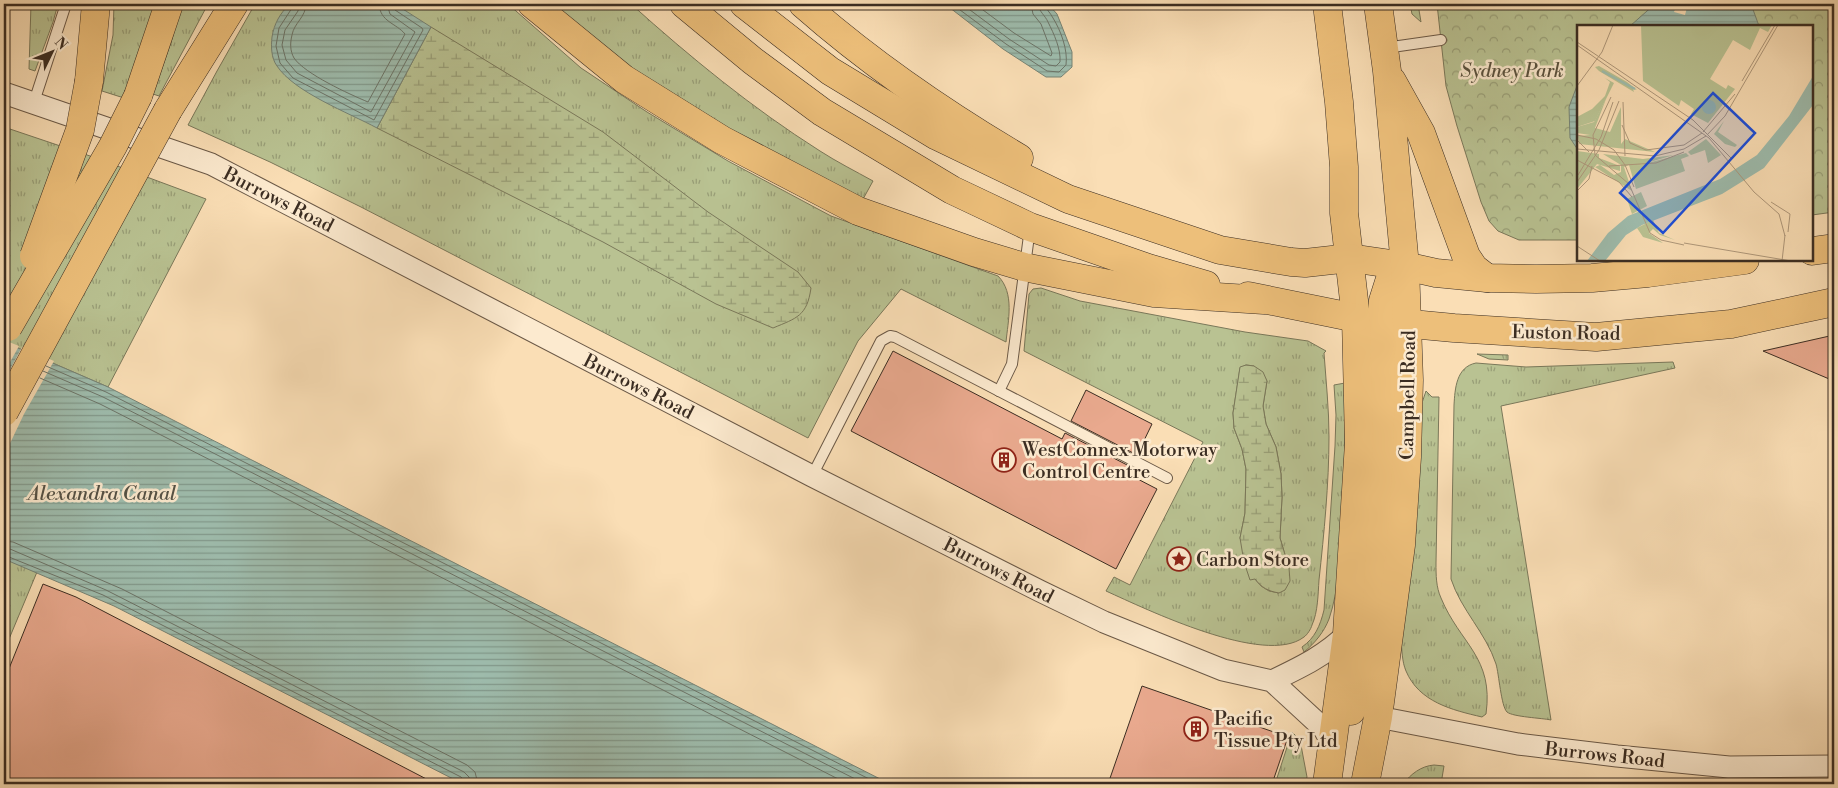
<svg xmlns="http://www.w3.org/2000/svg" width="1838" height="788" viewBox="0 0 1838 788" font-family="'Libre Bodoni',serif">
<defs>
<pattern id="grass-tufts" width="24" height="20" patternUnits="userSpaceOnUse" patternTransform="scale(1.25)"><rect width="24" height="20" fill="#b9c292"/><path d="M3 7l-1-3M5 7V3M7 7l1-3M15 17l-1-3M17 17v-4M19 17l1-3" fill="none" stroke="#989e77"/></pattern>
<pattern id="forest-crowns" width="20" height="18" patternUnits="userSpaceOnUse" patternTransform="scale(1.25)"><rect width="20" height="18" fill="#b9c292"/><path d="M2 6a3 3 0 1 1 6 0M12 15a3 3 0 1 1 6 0" fill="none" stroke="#989e77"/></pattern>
<pattern id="wetland-marsh" width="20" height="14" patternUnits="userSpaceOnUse" patternTransform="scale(1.25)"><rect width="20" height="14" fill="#b9c292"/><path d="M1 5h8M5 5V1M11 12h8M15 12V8" fill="none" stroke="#989e77"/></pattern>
<pattern id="water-rules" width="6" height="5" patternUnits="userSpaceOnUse" patternTransform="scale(1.25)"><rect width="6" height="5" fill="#9ebcad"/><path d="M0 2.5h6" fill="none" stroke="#82998c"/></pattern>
</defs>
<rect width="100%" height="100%" fill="#fadeb5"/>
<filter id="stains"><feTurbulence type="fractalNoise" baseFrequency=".004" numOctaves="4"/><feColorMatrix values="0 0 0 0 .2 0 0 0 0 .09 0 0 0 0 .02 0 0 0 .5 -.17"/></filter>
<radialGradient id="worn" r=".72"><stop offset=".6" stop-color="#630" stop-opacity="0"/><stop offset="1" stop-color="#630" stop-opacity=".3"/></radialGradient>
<g fill="url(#grass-tufts)" stroke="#7a785a" fill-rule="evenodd">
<polygon points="31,4 58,4 53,22 35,71 29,69"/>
<polygon points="114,4 156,4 124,98 102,91 113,35"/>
<polygon points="181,4 208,4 159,96 153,94 172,39"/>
<path d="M255 4H508L581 68 647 112 728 161 831 216 998 276C1015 293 1008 321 1006 342L901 289 858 341 808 438 361 207 270 162 188 125 217 71Z"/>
<path d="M547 4H631C690 57 752 108 820 151 837 162 855 171 873 181L862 201 812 172 788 161 679 104Z"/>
<polygon points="1410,4 1418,4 1421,22 1412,14"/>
<polygon points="4,127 93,157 206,199 108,387 4,342"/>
<path d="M1041 288 1080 301 1245 332 1308 341 1326 351 1324 353C1326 381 1329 409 1329 437 1329 483 1324 534 1319 580 1318 594 1318 612 1312 625 1311 629 1307 635 1304 637 1265 667 1146 609 1106 591L1114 577 1130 585 1203 442 1024 351 1029 294 1033 289ZM1246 365 1254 366 1267 381 1263 406 1266 424 1276 447 1281 474 1282 497 1280 538 1289 568 1279 593 1269 591 1261 586 1255 579 1240 538 1245 513 1246 469 1242 449 1234 428 1233 413 1240 368Z"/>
<polygon points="1477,354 1508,355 1508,360 1489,359"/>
<path d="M1673 362 1675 368 1501 406 1551 720C1542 718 1513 717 1507 712 1501 706 1499 674 1496 664 1486 633 1461 610 1451 579L1454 405C1455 389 1456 367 1476 363L1526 367Z"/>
<path d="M1345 383C1346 432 1344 480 1341 528 1339 559 1339 590 1329 619 1324 632 1315 643 1304 652L1302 647C1315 638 1320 626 1324 610L1335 446 1336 415 1334 385Z"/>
<path d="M1426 391 1432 397H1439L1436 563C1436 575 1436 587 1441 598 1460 644 1494 657 1486 714L1482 717C1452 710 1419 702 1406 671 1402 662 1402 650 1401 640L1421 406Z"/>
<polygon points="4,558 37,572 4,651"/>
<polygon points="1292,732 1300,740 1307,777 1305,784 1275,784"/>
<path d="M1434 765 1444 766 1442 778 1438 784H1403C1411 774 1421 766 1434 765Z"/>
</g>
<polygon fill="url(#forest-crowns)" stroke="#7a785a" points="1437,4 1834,4 1834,212 1812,215 1812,26 1578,26 1578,240 1519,240 1498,231 1489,221 1481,202 1457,126 1446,86"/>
<g fill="url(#wetland-marsh)" stroke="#7a785a">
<path d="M431 27 603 132 708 212 798 272 811 288C807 316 797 318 773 328L716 304 603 242 377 128Z"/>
<path d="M1246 365 1254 366 1263 372 1267 381 1263 406 1266 424 1276 447 1281 474 1282 497 1280 538 1289 568 1290 581 1285 590 1279 593C1268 591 1262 588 1255 579L1250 580 1244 562 1240 538 1245 513 1246 469 1242 449 1234 428 1233 413 1240 367Z"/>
</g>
<g fill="url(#water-rules)" stroke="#768375">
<path d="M290 4H395L431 27 377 128C349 113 294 92 277 66 271 58 271 46 272 37 274 24 280 13 290 4Z"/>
<polygon points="945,4 1048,4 1057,14 1072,52 1072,67 1061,77 1046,77 1003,49"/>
<polygon points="1655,4 1751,4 1759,26 1630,26"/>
<polygon points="1578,83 1578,150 1570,138 1569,107"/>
<polygon points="4,342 108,387 890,784 463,784 114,606 4,559"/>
</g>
<g fill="#fadeb5">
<polygon points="1677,4 1688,4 1685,15 1674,12"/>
<polygon points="4,340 19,346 4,373"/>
<polygon points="22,347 54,361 24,414 4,456 4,381"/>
</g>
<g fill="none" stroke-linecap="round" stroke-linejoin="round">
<g stroke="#6c7468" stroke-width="1">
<polyline points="293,4 292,8 279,28 276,46 280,63 293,78 374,120 423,30 422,28 395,10 393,4"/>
<polyline points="299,4 298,11 285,30 282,45 286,60 297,73 371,112 415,32 390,14 387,4"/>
<path d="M306 4C306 17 294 23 292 35 290 43 290 51 294 58 305 74 349 94 368 102L405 34C396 23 380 22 379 4"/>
<path d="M952 4 1006 44 1047 71 1059 72 1066 65C1068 50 1061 31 1053 18 1050 12 1046 10 1045 4"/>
<path d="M962 4 1009 39 1049 65 1056 66 1060 62C1061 49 1054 34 1048 22 1045 15 1039 12 1038 4"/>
<polyline points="975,4 1014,33 1051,56 1052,53 1041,24 1033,14 1031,4"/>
<polyline points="46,366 106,392 879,784"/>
<polyline points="43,371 103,397 865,784"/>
<polyline points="40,378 100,404 848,784"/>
<polyline points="4,541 13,542 122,589 467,765 475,772 478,784"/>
<polyline points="4,548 10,549 106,590 464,772 469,777 471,784"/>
<polyline points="4,555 103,595 461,777 464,780 464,784"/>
</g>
</g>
<g fill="#e9a98e" stroke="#3b2d22">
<polygon points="1834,335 1834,381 1763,351"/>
<polygon points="893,351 1062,439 1065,433 1131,467 1128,474 1157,489 1116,569 851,431"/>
<polygon points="1086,390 1152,424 1137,455 1071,421"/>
<polygon points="43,584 76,597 436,784 4,784 4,681"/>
<polygon points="1142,686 1288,737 1272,784 1108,784"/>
</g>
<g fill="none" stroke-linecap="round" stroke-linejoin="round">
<g stroke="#6b5947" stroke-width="12">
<g id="service">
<polyline points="1385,48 1441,40"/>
<polyline points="34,102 66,4"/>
<polyline points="999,391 1012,364 1030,228"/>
<polyline points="812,476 881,341 890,336 895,337 1167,478"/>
</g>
</g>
<g stroke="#6b5947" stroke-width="23">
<g id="minor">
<polyline points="4,93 211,164 812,476 1040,591 1104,622 1223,670 1272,681 1324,729 1333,745"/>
<path d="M1272 681C1299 668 1325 656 1347 634"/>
<polyline points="1378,717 1518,744 1617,756 1729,767 1834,766"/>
</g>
</g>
<g stroke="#3b2d22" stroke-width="29">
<g id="primary">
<polyline points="1392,81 1421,133 1466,256 1474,268 1487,278"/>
<polyline points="1812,251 1834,248"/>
<polyline points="1350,258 1405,266 1436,273 1487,278 1536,279 1592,278 1648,273 1745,260"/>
<polyline points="1390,322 1454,328 1596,337 1731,324 1834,302"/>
<polyline points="1351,711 1354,705 1363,667 1378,552 1383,430 1382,375 1383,301 1390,279 1405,266"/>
<polyline points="1327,784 1347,634 1359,443 1356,318 1344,213 1344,167 1339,102 1327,4"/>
<polyline points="1365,784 1378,717 1401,545 1407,457 1409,380 1405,266 1387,71 1378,4"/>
</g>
</g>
<g stroke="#3b2d22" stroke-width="29">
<g id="motorway">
<polyline points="532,4 624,79 722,140 858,211 974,252 1024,267 1154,293 1264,300"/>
<polyline points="684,4 753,61 822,112 952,190 1030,227 1148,268 1206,285"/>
<polyline points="744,4 830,71 937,136 1068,199 1220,250 1291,262 1305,263 1350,258"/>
<path d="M803 4C870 63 943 113 1019 158"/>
<polyline points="89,81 96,4"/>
<polyline points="138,96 169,4"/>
<polyline points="168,110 234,4"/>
<polyline points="1248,296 1356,318"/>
</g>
</g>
<use href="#service" stroke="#fceacf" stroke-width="10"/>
<use href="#minor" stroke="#fceacf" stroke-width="21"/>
<use href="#primary" stroke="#edbf7a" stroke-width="28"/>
<use href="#motorway" stroke="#edbf7a" stroke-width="28"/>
<g stroke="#3b2d22" stroke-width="29" stroke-linecap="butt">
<g id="motorway-bridge">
<polyline points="34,256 80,130 89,81"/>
<polyline points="8,327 113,146 138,96"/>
<polyline points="4,412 168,110"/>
</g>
</g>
<use href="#motorway-bridge" stroke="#edbf7a" stroke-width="28"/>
</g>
<defs>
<g id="building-ring" transform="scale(1.25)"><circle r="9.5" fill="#fceacf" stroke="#8f2418" stroke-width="1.5"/><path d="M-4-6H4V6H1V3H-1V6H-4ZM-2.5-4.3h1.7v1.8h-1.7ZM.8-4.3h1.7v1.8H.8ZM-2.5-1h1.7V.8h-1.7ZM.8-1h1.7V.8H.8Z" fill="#8f2418"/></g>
<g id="sight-ring" transform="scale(1.25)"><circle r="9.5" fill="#fceacf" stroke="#8f2418" stroke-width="1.5"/><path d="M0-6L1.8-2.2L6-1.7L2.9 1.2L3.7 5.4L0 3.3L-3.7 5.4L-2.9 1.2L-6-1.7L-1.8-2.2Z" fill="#8f2418"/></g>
</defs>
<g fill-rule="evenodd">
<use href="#building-ring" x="1004" y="460"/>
<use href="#sight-ring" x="1179" y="559"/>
<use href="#building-ring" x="1196" y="729"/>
</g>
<g text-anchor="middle" stroke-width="5" stroke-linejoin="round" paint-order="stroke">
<g font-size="19" font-style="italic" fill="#5a523e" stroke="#fceacf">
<text x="1512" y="77">Sydney Park</text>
</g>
<g font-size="19" fill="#3b2d22" stroke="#fceacf">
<text transform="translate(279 199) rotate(27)" y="7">Burrows Road</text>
<text transform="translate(1566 332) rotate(1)" y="7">Euston Road</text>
<text transform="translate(639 386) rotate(27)" y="7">Burrows Road</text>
<text transform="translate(1407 395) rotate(-89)" y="7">Campbell Road</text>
<text transform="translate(999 570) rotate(27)" y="7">Burrows Road</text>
<text transform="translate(1605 754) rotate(6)" y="7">Burrows Road</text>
</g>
<g font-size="19" fill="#3b2d22" stroke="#fceacf" text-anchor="start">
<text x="1022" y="456">WestConnex Motorway<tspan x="1022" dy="22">Control Centre</tspan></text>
<text x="1196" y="566">Carbon Store</text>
<text x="1214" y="725">Pacific<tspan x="1214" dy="22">Tissue Pty Ltd</tspan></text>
</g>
<g font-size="20" font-style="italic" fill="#545145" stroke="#fceacf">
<text x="102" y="500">Alexandra Canal</text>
</g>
</g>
<g transform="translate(1577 25)">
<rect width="236" height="236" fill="#fadeb5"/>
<path d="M22 41 50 57 60 65 56 64 57 67 22 46 18 42ZM29 74 18 103 33 107 44 82V119L48 114 78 127 2 119 1 111 13 110 0 108V102L17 97ZM147 96 141 107 160 120 158 122 148 119 137 109ZM129 114 144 130 131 138 128 125 114 130 111 127ZM0 126 22 129V133L43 141V146L20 139 0 164ZM109 128 112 131 104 134 108 146 59 164 52 140 47 142 55 166 18 142 23 140 37 150 44 147V140L26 129 66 134 97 130 59 141ZM64 167 70 181 55 189 50 174ZM76 195 82 208 98 215 83 210 76 204 72 208 86 218 66 212 60 203Z" fill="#b9c292"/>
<path d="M64 0H195L191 7 183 3 173 25 156 15 133 54 149 64 151 60 158 64 131 98 114 89 117 84 104 75 102 81 66 56ZM28 53 37 58 18 96 0 102V92L15 84 28 71 33 57Z" fill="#b9c292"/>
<path d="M130 0H134V8L143 4 137 0H155V4L164 1 137 23V17L130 19ZM119 21 132 31 120 55V64L125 71 119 72 107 69 103 62 108 47 107 34ZM98 138 100 143 69 154 66 146Z" fill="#b9c292"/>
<path d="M80 47a8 8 0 1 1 16 0a8 8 0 1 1-16 0Z" fill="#b9c292"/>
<path d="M236 51V80L187 143 145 169 65 200 49 210 28 236H10L31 208 51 191 143 154 180 130 212 91ZM125 82a7 7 0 1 1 14 0a7 7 0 1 1-14 0Z" fill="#9ebcad"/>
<path fill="none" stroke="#9ebcad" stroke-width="2.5" d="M25 46 58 64"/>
<path fill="none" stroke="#ae977a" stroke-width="1" d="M0 17 116 95 154 133M0 20 132 113 177 167 202 189 208 211M165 56 198 0M0 61 25 27 36 0M34 72 16 110 18 130 52 159 73 208 84 215 107 220M46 77 48 131M45 100 53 118 69 125 107 120 125 108M126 107 158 69M0 110 19 114 37 125 48 140 57 162M130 110 148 91 201 0M0 115 12 127M0 124 78 131 107 124 129 111M0 135 42 157 55 172M32 141 79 138 107 127M1 150 24 112 36 77M0 157 22 125 42 76M0 166 12 154 15 141M194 177 213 189M211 207 213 189M107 218 214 236M0 221 23 236M205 236 208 210"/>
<path fill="#1d4ed8" fill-opacity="0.15" stroke="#1d4ed8" stroke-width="2.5" d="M136 68 178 108 86 208 43 168Z"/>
<rect width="236" height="236" fill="none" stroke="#3b2d22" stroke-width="2.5"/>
</g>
<rect width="1838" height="788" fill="none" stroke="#fadeb5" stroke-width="20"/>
<rect x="5" y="5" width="1828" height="778" fill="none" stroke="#3b2d22" stroke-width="2.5"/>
<rect x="10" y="10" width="1818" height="768" fill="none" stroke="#3b2d22"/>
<g transform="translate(52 52) rotate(47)" stroke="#fceacf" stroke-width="4" paint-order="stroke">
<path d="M0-4L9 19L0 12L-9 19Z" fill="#3b2d22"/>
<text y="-8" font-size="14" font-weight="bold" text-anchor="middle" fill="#3b2d22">N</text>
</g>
<rect width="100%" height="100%" filter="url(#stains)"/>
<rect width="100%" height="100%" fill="url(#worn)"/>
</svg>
